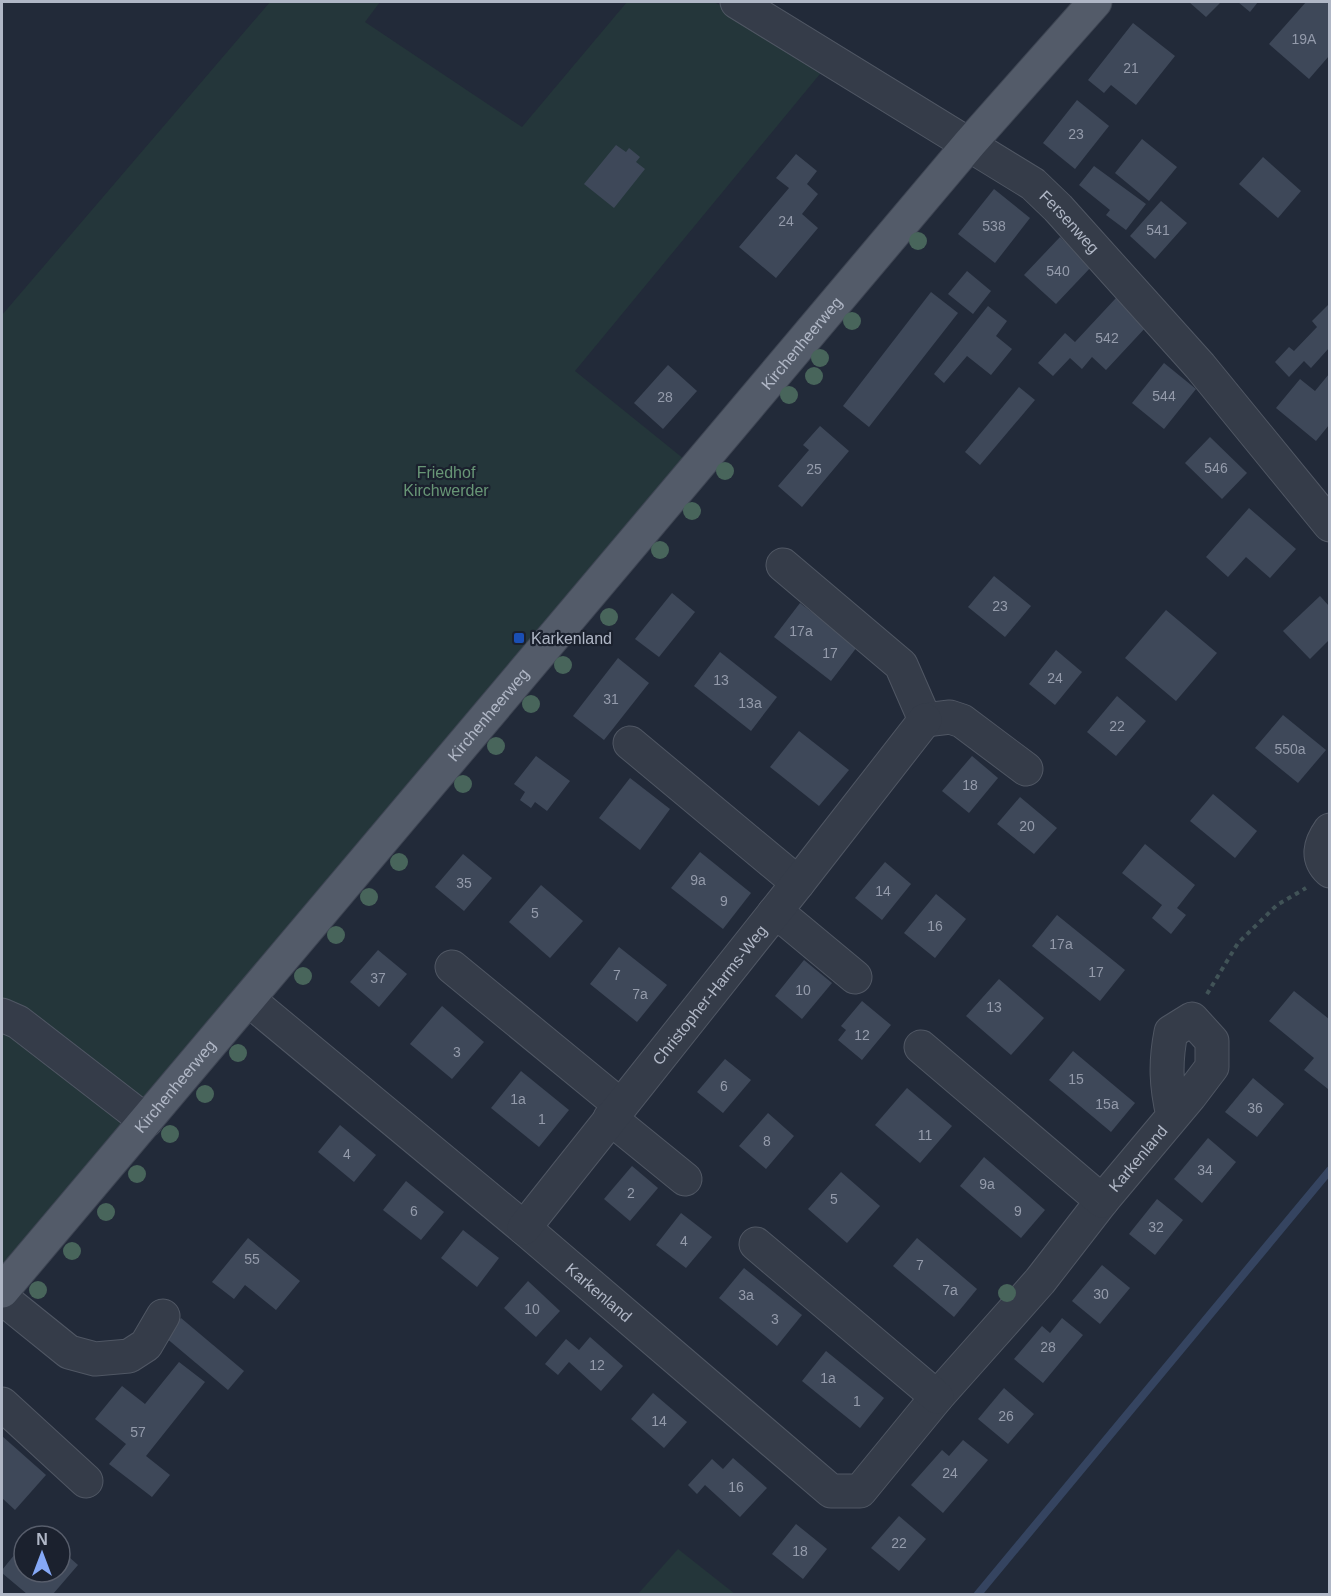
<svg xmlns="http://www.w3.org/2000/svg" width="1331" height="1596" viewBox="0 0 1331 1596" font-family="Arial,sans-serif">
<rect width="100%" height="100%" fill="#222a39"/>
<g fill="#24363a">
<polygon points="270,2 380,2 365,22 522,127 627,2 714,2 829,63 575,371 684,459 2,1270 2,315"/>
<polygon points="678,1549 735,1594 638,1594"/>
</g>
<g fill="none" stroke-linecap="round" stroke-linejoin="round">
<polyline stroke="#354460" stroke-width="8" points="978,1594 1330,1170"/>
</g>
<g fill="#3e4859">
<polygon points="1189,2 1221,2 1206,17"/>
<polygon points="1238,2 1258,2 1250,12"/>
<polygon points="1306,2 1326,2 1329,4 1329,56 1309,79 1269,44"/>
<polygon points="1133,23 1175,56 1136,105 1111,85 1104,93 1088,80"/>
<polygon points="1077,100 1109,126 1075,169 1043,143"/>
<polygon points="1142,139 1177,167 1149,201 1115,173"/>
<polygon points="616,145 626,152 629,148 640,157 636,162 645,169 614,208 584,184"/>
<polygon points="796,154 817,171 807,184 818,194 802,214 818,228 776,278 739,247 789,188 776,178"/>
<polygon points="1263,157 1301,191 1278,218 1239,184"/>
<polygon points="1094,166 1146,204 1126,230 1106,215 1110,210 1079,185"/>
<polygon points="994,189 1030,218 995,263 958,234"/>
<polygon points="1161,201 1187,223 1155,259 1130,236"/>
<polygon points="1060,237 1092,266 1056,304 1024,275"/>
<polygon points="967,271 991,291 973,314 948,294"/>
<polygon points="931,292 958,313 869,427 843,406"/>
<polygon points="1116,298 1147,326 1106,370 1092,357 1082,369 1070,358 1053,376 1038,363 1065,333 1075,342"/>
<polygon points="1329,304 1329,348 1311,368 1304,361 1289,377 1275,362 1289,347 1294,351 1317,327 1312,321"/>
<polygon points="988,306 1007,321 996,336 1012,349 991,375 967,356 944,383 934,374"/>
<polygon points="1164,363 1196,389 1164,429 1132,403"/>
<polygon points="668,365 697,391 663,429 634,403"/>
<polygon points="1329,374 1329,425 1316,441 1276,408 1300,379 1315,391"/>
<polygon points="1019,387 1035,400 980,465 965,452"/>
<polygon points="820,426 849,451 802,507 778,486 809,450 803,445"/>
<polygon points="1210,437 1247,473 1222,499 1185,463"/>
<polygon points="1249,508 1296,549 1270,578 1246,557 1228,577 1206,557"/>
<polygon points="994,576 1031,606 1005,637 968,607"/>
<polygon points="672,593 695,612 659,657 635,639"/>
<polygon points="1320,596 1329,606 1329,640 1310,659 1283,631"/>
<polygon points="800,603 857,647 831,681 774,637"/>
<polygon points="1166,610 1217,653 1176,701 1125,658"/>
<polygon points="1056,650 1082,672 1055,705 1029,684"/>
<polygon points="720,652 777,697 751,731 694,686"/>
<polygon points="618,658 649,683 604,740 573,716"/>
<polygon points="1117,696 1146,721 1116,756 1087,732"/>
<polygon points="1283,715 1326,750 1298,783 1255,748"/>
<polygon points="799,731 849,770 819,806 770,767"/>
<polygon points="536,756 570,781 547,811 535,802 531,808 520,800 525,792 514,784"/>
<polygon points="972,756 998,778 969,813 942,791"/>
<polygon points="630,778 670,809 640,850 599,818"/>
<polygon points="1213,794 1257,831 1235,858 1190,821"/>
<polygon points="1020,797 1057,828 1034,854 997,824"/>
<polygon points="1145,844 1195,885 1177,908 1186,915 1171,934 1152,918 1162,905 1122,873"/>
<polygon points="700,852 751,893 723,929 671,888"/>
<polygon points="463,854 492,878 464,911 435,887"/>
<polygon points="885,862 911,884 882,920 855,898"/>
<polygon points="541,885 583,921 550,958 509,922"/>
<polygon points="936,894 966,919 935,958 904,933"/>
<polygon points="1057,915 1125,970 1100,1001 1032,946"/>
<polygon points="619,947 667,985 637,1022 590,984"/>
<polygon points="378,950 407,974 379,1007 350,982"/>
<polygon points="804,960 832,983 802,1019 775,996"/>
<polygon points="999,979 1044,1018 1011,1055 966,1016"/>
<polygon points="1294,991 1329,1019 1328,1089 1304,1070 1314,1058 1269,1021"/>
<polygon points="862,1001 891,1025 862,1060 838,1040 846,1030 841,1026"/>
<polygon points="442,1006 484,1042 452,1079 410,1044"/>
<polygon points="1073,1051 1135,1103 1111,1132 1049,1080"/>
<polygon points="725,1059 751,1080 723,1113 697,1092"/>
<polygon points="521,1071 569,1110 539,1147 491,1108"/>
<polygon points="1253,1078 1284,1104 1257,1137 1225,1112"/>
<polygon points="907,1088 952,1126 920,1163 875,1125"/>
<polygon points="768,1113 794,1136 766,1169 739,1146"/>
<polygon points="340,1125 376,1155 354,1182 318,1152"/>
<polygon points="1208,1138 1236,1162 1202,1203 1174,1179"/>
<polygon points="984,1157 1045,1210 1021,1238 960,1186"/>
<polygon points="632,1166 658,1188 630,1221 604,1199"/>
<polygon points="841,1172 880,1206 847,1243 808,1209"/>
<polygon points="406,1181 444,1212 421,1240 383,1210"/>
<polygon points="1157,1199 1183,1220 1155,1255 1129,1234"/>
<polygon points="681,1213 712,1237 686,1268 656,1245"/>
<polygon points="463,1230 499,1258 477,1287 441,1258"/>
<polygon points="248,1238 300,1281 276,1310 245,1285 234,1299 212,1282"/>
<polygon points="917,1238 977,1289 954,1317 893,1266"/>
<polygon points="1102,1265 1130,1288 1100,1324 1072,1301"/>
<polygon points="744,1268 802,1315 777,1346 719,1298"/>
<polygon points="528,1281 560,1311 536,1337 504,1308"/>
<polygon points="181,1318 244,1371 228,1390 165,1337"/>
<polygon points="1062,1318 1083,1335 1043,1383 1014,1359 1042,1326 1050,1333"/>
<polygon points="590,1337 623,1366 601,1391 569,1362 558,1375 545,1364 566,1339 579,1350"/>
<polygon points="826,1351 884,1398 860,1428 802,1381"/>
<polygon points="179,1362 205,1382 146,1456 170,1475 152,1497 109,1464 126,1444 95,1419 122,1386 145,1404"/>
<polygon points="1004,1388 1034,1414 1008,1444 978,1419"/>
<polygon points="653,1393 687,1422 664,1448 631,1419"/>
<polygon points="2,1436 46,1475 15,1510 2,1498"/>
<polygon points="963,1440 988,1460 943,1513 911,1485 942,1450 949,1456"/>
<polygon points="733,1458 767,1488 740,1517 705,1485 697,1494 688,1485 712,1459 723,1469"/>
<polygon points="899,1516 926,1539 899,1571 871,1548"/>
<polygon points="796,1524 827,1549 803,1579 772,1554"/>
<polygon points="24,1543 24,1572 60,1572 60,1549 78,1565 53,1594 27,1594 2,1573 2,1570"/>
</g>
<g fill="none" stroke-linecap="round" stroke-linejoin="round">
<g stroke="#505764" stroke-width="35">
<g id="minor">
<path id="s1" d="M737 2 1033 184 1058 208 1200 366 1330 525"/>
<polyline points="783,565 901,665 925,720"/>
<polyline points="925,720 950,717 962,721 1026,769"/>
<polyline points="630,743 798,883"/>
<path d="M1330 830C1320 844 1316 858 1330 871"/>
<polyline points="774,913 790,923 855,977"/>
<polyline points="452,967 620,1105"/>
<path id="s2" d="M249 1000 524 1228 831 1491H860L937 1397 1040 1281 1102 1201 1190 1096 1212 1067V1041L1192 1019 1171 1032C1165 1063 1166 1085 1173 1116"/>
<polyline points="2,1015 18,1022 146,1121"/>
<polyline points="921,1047 1102,1201"/>
<polyline points="610,1118 685,1179"/>
<path id="s3" d="M524 1228 798 883 925 720"/>
<polyline points="756,1244 937,1397"/>
<polyline points="2,1298 69,1352 95,1359 129,1356 146,1345 163,1316"/>
<polyline points="2,1404 86,1481"/>
</g>
</g>
<g stroke="#3e4553" stroke-width="35">
<g id="major">
<path id="s4" d="M2 1291 970 143 1095 2"/>
</g>
</g>
<polyline stroke="#415357" stroke-width="4" stroke-dasharray="4.5 4.5" stroke-linecap="butt" points="1207,994 1238,943 1277,905 1306,888"/>
<use href="#minor" stroke="#353c49" stroke-width="33"/>
<use href="#major" stroke="#535b69" stroke-width="33"/>
</g>
<g fill="#48655b">
<circle cx="918" cy="241" r="9"/>
<circle cx="852" cy="321" r="9"/>
<circle cx="820" cy="358" r="9"/>
<circle cx="814" cy="376" r="9"/>
<circle cx="789" cy="395" r="9"/>
<circle cx="725" cy="471" r="9"/>
<circle cx="692" cy="511" r="9"/>
<circle cx="660" cy="550" r="9"/>
<circle cx="609" cy="617" r="9"/>
<circle cx="563" cy="665" r="9"/>
<circle cx="531" cy="704" r="9"/>
<circle cx="496" cy="746" r="9"/>
<circle cx="463" cy="784" r="9"/>
<circle cx="399" cy="862" r="9"/>
<circle cx="369" cy="897" r="9"/>
<circle cx="336" cy="935" r="9"/>
<circle cx="303" cy="976" r="9"/>
<circle cx="238" cy="1053" r="9"/>
<circle cx="205" cy="1094" r="9"/>
<circle cx="170" cy="1134" r="9"/>
<circle cx="137" cy="1174" r="9"/>
<circle cx="106" cy="1212" r="9"/>
<circle cx="72" cy="1251" r="9"/>
<circle cx="38" cy="1290" r="9"/>
<circle cx="1007" cy="1293" r="9"/>
</g>
<rect fill="#1a4fb4" stroke="#1b212e" stroke-width="2" x="513" y="632" width="12" height="12" rx="3"/>
<g text-anchor="middle" stroke-width="4.5" stroke-linejoin="round" paint-order="stroke">
<g font-size="14" fill="#949bab">
<text x="1304" y="44">19A</text>
<text x="1131" y="73">21</text>
<text x="1076" y="139">23</text>
<text x="786" y="226">24</text>
<text x="994" y="231">538</text>
<text x="1158" y="235">541</text>
<text x="1058" y="276">540</text>
<text x="1107" y="343">542</text>
<text x="1164" y="401">544</text>
<text x="665" y="402">28</text>
<text x="1216" y="473">546</text>
<text x="814" y="474">25</text>
<text x="1000" y="611">23</text>
<text x="801" y="636">17a</text>
<text x="830" y="658">17</text>
<text x="1055" y="683">24</text>
<text x="721" y="685">13</text>
<text x="611" y="704">31</text>
<text x="750" y="708">13a</text>
<text x="1117" y="731">22</text>
<text x="1290" y="754">550a</text>
<text x="970" y="790">18</text>
<text x="1027" y="831">20</text>
<text x="698" y="885">9a</text>
<text x="464" y="888">35</text>
<text x="883" y="896">14</text>
<text x="724" y="906">9</text>
<text x="535" y="918">5</text>
<text x="935" y="931">16</text>
<text x="1061" y="949">17a</text>
<text x="1096" y="977">17</text>
<text x="617" y="980">7</text>
<text x="378" y="983">37</text>
<text x="803" y="995">10</text>
<text x="640" y="999">7a</text>
<text x="994" y="1012">13</text>
<text x="862" y="1040">12</text>
<text x="457" y="1057">3</text>
<text x="1076" y="1084">15</text>
<text x="724" y="1091">6</text>
<text x="518" y="1104">1a</text>
<text x="1107" y="1109">15a</text>
<text x="1255" y="1113">36</text>
<text x="542" y="1124">1</text>
<text x="925" y="1140">11</text>
<text x="767" y="1146">8</text>
<text x="347" y="1159">4</text>
<text x="1205" y="1175">34</text>
<text x="987" y="1189">9a</text>
<text x="631" y="1198">2</text>
<text x="834" y="1204">5</text>
<text x="414" y="1216">6</text>
<text x="1018" y="1216">9</text>
<text x="1156" y="1232">32</text>
<text x="684" y="1246">4</text>
<text x="252" y="1264">55</text>
<text x="920" y="1270">7</text>
<text x="950" y="1295">7a</text>
<text x="1101" y="1299">30</text>
<text x="746" y="1300">3a</text>
<text x="532" y="1314">10</text>
<text x="775" y="1324">3</text>
<text x="1048" y="1352">28</text>
<text x="597" y="1370">12</text>
<text x="828" y="1383">1a</text>
<text x="857" y="1406">1</text>
<text x="1006" y="1421">26</text>
<text x="659" y="1426">14</text>
<text x="138" y="1437">57</text>
<text x="950" y="1478">24</text>
<text x="736" y="1492">16</text>
<text x="899" y="1548">22</text>
<text x="800" y="1556">18</text>
</g>
<g font-size="16" fill="#b0b7c6" stroke="#1b212e">
<text dy="6" stroke="none"><textPath href="#s1" startOffset="400">Fersenweg</textPath></text>
<text dy="6" stroke="none"><textPath href="#s4" startOffset="1240">Kirchenheerweg</textPath></text>
<text dy="6" stroke="none"><textPath href="#s4" startOffset="754">Kirchenheerweg</textPath></text>
<text dy="6" stroke="none"><textPath href="#s3" startOffset="298">Christopher-Harms-Weg</textPath></text>
<text dy="6" stroke="none"><textPath href="#s4" startOffset="268">Kirchenheerweg</textPath></text>
<text dy="6" stroke="none"><textPath href="#s2" startOffset="1224">Karkenland</textPath></text>
<text dy="6" stroke="none"><textPath href="#s2" startOffset="456">Karkenland</textPath></text>
</g>
<g font-size="16" fill="#689676" stroke="#1b212e">
<text x="446" y="478">Friedhof<tspan x="446" dy="18">Kirchwerder</tspan></text>
</g>
<g font-size="16" fill="#b0b7c6" stroke="#1b212e" text-anchor="start">
<text x="531" y="644">Karkenland</text>
</g>
</g>
<rect width="1331" height="1596" fill="none" stroke="#b0b7c6" stroke-width="6"/>
<g transform="translate(42 1554)"><circle r="28" fill="#1b212e" stroke="#575d6b" stroke-width="1.5"/>
<path d="M0-4.5L10 22L0 15L-10 22Z" fill="#85a8f6"/>
<text y="-9" font-size="16" font-weight="bold" text-anchor="middle" fill="#b0b7c6">N</text>
</g>
</svg>
